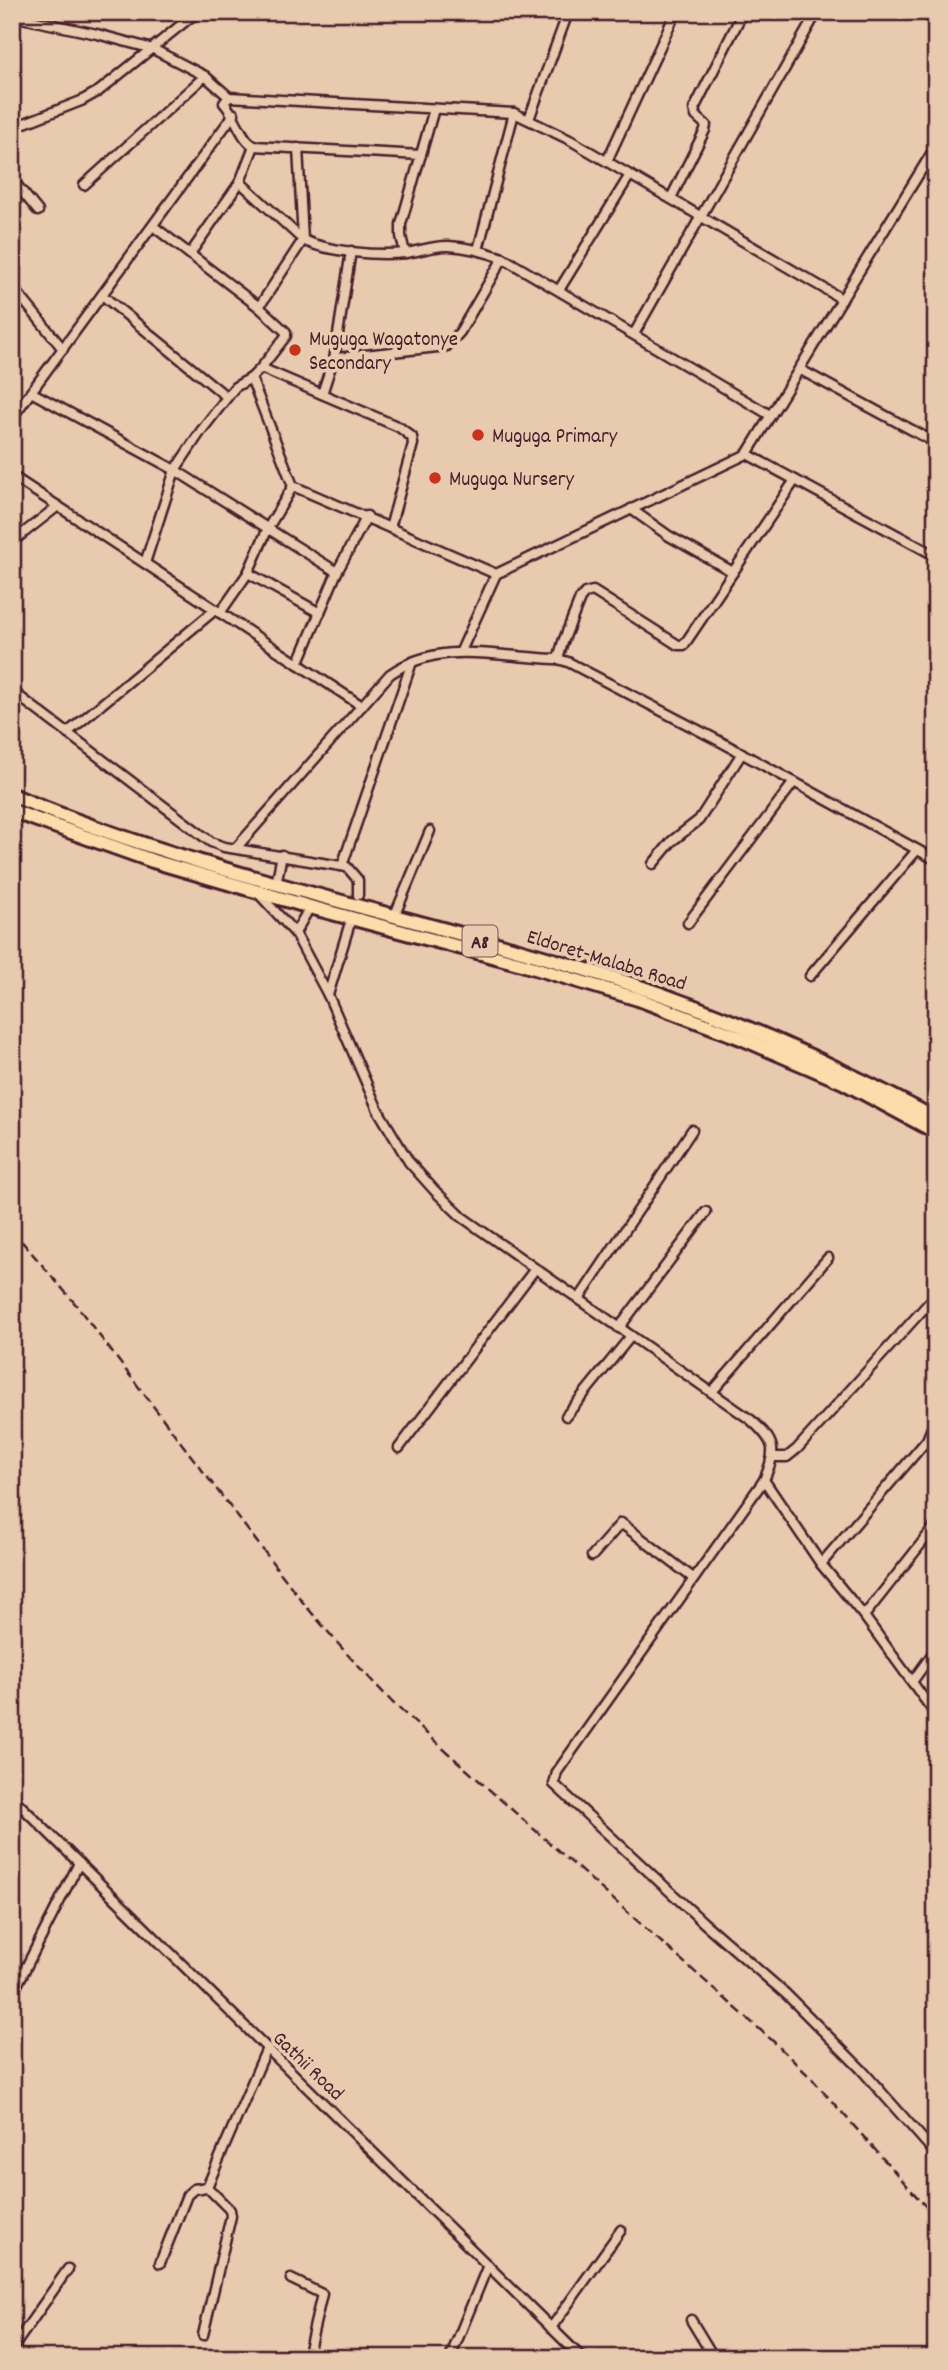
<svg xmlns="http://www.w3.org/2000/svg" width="948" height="2370" viewBox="0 0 948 2370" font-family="Dekko,sans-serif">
<rect width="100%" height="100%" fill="#e8caaf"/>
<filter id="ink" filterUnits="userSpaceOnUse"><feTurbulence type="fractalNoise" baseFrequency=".0143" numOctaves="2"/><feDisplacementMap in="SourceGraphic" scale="14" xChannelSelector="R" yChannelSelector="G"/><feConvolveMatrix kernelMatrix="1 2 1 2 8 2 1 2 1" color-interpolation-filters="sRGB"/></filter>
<g filter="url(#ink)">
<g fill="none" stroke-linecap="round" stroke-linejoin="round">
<g stroke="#4a1f2b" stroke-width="13">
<g id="minor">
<polyline points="12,16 97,34 153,49 205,76 229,97 514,113 570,140 842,299"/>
<path d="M229 97 224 103C236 116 241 139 254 146L421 155"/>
<polyline points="529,119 566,18"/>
<polyline points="12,128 81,101 99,91 197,12"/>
<polyline points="607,161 676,12"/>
<polyline points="12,179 38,211"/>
<path d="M240 182 303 240C329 252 377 256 406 253 420 251 435 245 449 246 468 247 486 252 503 258L770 415"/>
<polyline points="84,185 205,76"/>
<polyline points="671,198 705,130 706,125 696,116 694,109 743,12"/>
<polyline points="478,250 514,113"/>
<polyline points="405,253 401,236 401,224 434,109"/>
<polyline points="190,254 240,182 254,146"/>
<polyline points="12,286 63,349"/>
<polyline points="559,290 630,175"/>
<polyline points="102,295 227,397"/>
<polyline points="259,307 303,240 298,148"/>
<polyline points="634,334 817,12"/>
<polyline points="334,360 351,251"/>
<polyline points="261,368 399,427 412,437 413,444 390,528"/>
<polyline points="799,369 936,443"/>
<polyline points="251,378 293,486 496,574"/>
<polyline points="31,392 175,470 337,572"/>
<polyline points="322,394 332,363 337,358 447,346 460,332 503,258"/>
<polyline points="12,418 234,114"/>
<polyline points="747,454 936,556"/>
<polyline points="12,476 362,706"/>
<polyline points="631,509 669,536 733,572"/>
<polyline points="12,542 58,506"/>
<polyline points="145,563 175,470 201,431 235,387 251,378 261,368 286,336 286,332 259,307 153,226"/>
<polyline points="248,573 320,613"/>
<polyline points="220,613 248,573 268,528 293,486"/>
<polyline points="461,651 496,574 747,454 936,146"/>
<polyline points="558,659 563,642 580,599 585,593 593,591 678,645 684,645 795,480"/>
<polyline points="298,664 337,572 367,516"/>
<polyline points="12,691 211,842 224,847 347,867 358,880 358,895"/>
<polyline points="67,733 215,610"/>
<path d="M236 848 390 674C442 638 500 658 558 659L568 662 723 743 936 860"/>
<polyline points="653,864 672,841 699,820 742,753"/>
<polyline points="342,866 412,662"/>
<polyline points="276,884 282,855"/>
<polyline points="258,893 295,933 328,995"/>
<polyline points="394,917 430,831"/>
<polyline points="688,923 794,782"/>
<path d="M349 926 328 995 378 1110 409 1162 435 1191 462 1217 751 1420C776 1442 777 1450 764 1480L557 1772 554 1784 704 1923 786 1994 861 2069 936 2154"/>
<polyline points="295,933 310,907"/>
<polyline points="810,976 917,850"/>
<polyline points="579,1299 692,1130"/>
<polyline points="619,1328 706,1212"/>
<polyline points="712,1392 828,1258"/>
<polyline points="566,1416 631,1336"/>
<polyline points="399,1448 535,1269"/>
<polyline points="774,1457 787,1457 797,1449 936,1295"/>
<polyline points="764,1480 821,1564 864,1616 936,1715"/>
<polyline points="592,1556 621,1523 693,1578"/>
<polyline points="821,1564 927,1440 936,1418"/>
<polyline points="864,1616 936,1525"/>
<polyline points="912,1682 936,1649"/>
<polyline points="12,1797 582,2358"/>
<polyline points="12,1995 79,1863"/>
<polyline points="207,2187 267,2048"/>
<polyline points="160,2263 187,2195 194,2189 207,2187"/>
<polyline points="291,2279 322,2294 307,2358"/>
<polyline points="691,2320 714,2358"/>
<polyline points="551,2328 621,2230"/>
<polyline points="203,2335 231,2216 230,2210 207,2187"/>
<polyline points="12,2349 68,2269"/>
<polyline points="450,2358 488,2265"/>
</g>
</g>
<g stroke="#4a1f2b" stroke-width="18">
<g id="trunk">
<path d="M12 795C211 879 426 917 631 984 737 1019 837 1066 936 1119"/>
<polyline points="12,811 153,861 310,907 518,963 638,999 741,1038 843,1082 936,1132"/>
</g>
</g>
<use href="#minor" stroke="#e8caaf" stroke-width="8"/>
<use href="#trunk" stroke="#faddab" stroke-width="12"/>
<polyline stroke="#4a1f2b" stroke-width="2.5" stroke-dasharray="10 5" stroke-linecap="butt" points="12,1230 73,1301 305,1605 347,1654 392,1702 448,1753 774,2042 813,2080 936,2218"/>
</g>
</g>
<g fill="#c8321e" stroke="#e8caaf" stroke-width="2.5">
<circle cx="295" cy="350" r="7"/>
<circle cx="478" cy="435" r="7"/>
<circle cx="435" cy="478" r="7"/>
</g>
<g text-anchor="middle" stroke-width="7" stroke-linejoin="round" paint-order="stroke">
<rect fill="#e8caaf" stroke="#795253" stroke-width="2" x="462.5" y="925.5" width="35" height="31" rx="5"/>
<g font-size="19" font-weight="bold" fill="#4a1f2b">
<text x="480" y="948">A8</text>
</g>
<g font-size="21" fill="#4a1f2b" stroke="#e8caaf" text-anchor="start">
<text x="309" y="345">Muguga Wagatonye<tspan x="309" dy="24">Secondary</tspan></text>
<text x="492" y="442">Muguga Primary</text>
<text x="449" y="485">Muguga Nursery</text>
</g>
<g font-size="21" fill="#4a1f2b" stroke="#e8caaf">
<text transform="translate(607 959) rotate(17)" y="7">Eldoret-Malaba Road</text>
<text transform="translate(309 2065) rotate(44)" y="7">Gathii Road</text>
</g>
</g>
<rect width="948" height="2370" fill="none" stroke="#e8caaf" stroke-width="42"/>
<rect x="21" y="21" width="906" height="2328" fill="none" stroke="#4a1f2b" stroke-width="2.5" filter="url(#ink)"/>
</svg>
